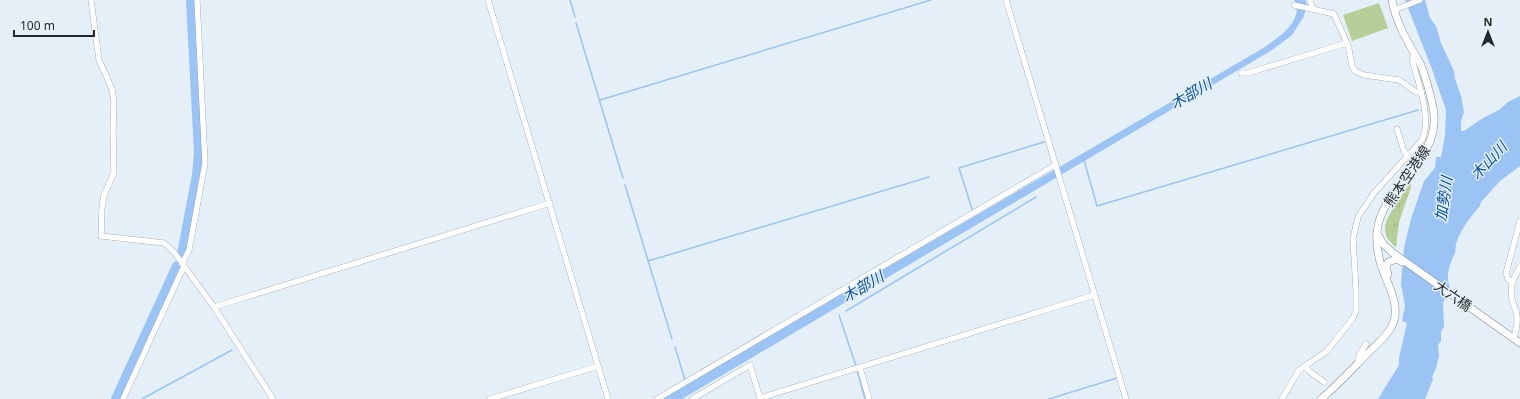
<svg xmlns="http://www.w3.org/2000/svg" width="1520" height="399" viewBox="0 0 1520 399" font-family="'Noto Sans','Noto Sans JP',sans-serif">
<defs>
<pattern id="park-tufts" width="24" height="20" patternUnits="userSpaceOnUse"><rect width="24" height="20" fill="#b6ce97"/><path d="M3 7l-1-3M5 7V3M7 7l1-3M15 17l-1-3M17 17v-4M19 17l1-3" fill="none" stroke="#9cb182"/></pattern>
</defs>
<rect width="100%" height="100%" fill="#e5eff7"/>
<path fill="url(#park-tufts)" d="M1411 182V187L1399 222 1396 247C1373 230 1392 212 1402 195 1405 190 1407 187 1411 182Z"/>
<polygon fill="#b6ce97" points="1379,3 1388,28 1352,41 1343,15"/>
<g fill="#9bc3f3">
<path d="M1294 0H1305L1307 4 1304 16 1292 35 1272 50 682 399H661L1260 50C1275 40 1306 21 1294 0Z"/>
<path d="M1405 0H1425L1430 18 1436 26 1441 43 1454 71 1455 79 1461 96 1464 112 1461 121V131H1464L1483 118 1499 110 1508 102 1520 96V166L1500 181 1481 202 1480 206C1471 216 1461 229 1457 241 1455 245 1456 250 1455 253 1450 262 1445 278 1450 287L1443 303 1444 327 1441 331V341L1438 345 1439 356 1436 368 1432 377 1433 379 1425 399H1378L1399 365V358L1407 323 1402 321 1405 306 1401 284 1404 248 1411 219 1424 181 1435 168 1436 157H1441L1445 136 1446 110 1433 72Z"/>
</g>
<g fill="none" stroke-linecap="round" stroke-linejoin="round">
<g stroke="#9bc3f3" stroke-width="1.5">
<polyline points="570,0 575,17"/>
<polyline points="576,23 623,178"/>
<polyline points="600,100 931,0"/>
<polyline points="1084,160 1097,206 1418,110"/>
<polyline points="625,185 672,339"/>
<polyline points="973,212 959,168 1044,142"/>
<polyline points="648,261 929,177"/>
<polyline points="846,311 1036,197"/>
<polyline points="839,315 856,366"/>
<polyline points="675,347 685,380"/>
<polyline points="857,370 865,399"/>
<polyline points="142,399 232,350"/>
<polyline points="1049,399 1117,378"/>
</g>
<g stroke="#9bc3f3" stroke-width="10">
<polyline points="182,254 197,175 199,153 191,0"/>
<polyline points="116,399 177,266"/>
</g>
<g stroke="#848d94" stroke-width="6">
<g id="minor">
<polyline points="91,0 99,60 112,89 114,102 113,130 114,173 104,195 102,207 101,236 164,243 174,252 214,307 273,399"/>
<polyline points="488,0 608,399"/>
<polyline points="1006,0 1126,399"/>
<polyline points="1310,0 1313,9"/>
<polyline points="1294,5 1334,14 1347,43 1349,50 1352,66 1355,71 1364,75 1399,80 1416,92 1421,92"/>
<polyline points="1394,10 1420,0"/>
<polyline points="1241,73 1248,73 1347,43"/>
<polyline points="1397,129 1404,151 1407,156"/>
<polyline points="182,264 189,250 205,163 197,0"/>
<polyline points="1511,282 1508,279 1506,273 1520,221"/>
<polyline points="214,307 550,203"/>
<path d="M1514 339C1515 332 1518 324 1517 317 1517 310 1513 305 1512 299 1509 286 1514 277 1520 267"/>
<polyline points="1360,361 1358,359 1360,354 1366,344"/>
<polyline points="1305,366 1309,371 1324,382"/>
<polyline points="860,368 869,399"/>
<polyline points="123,399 184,266"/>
<polyline points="490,399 598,366"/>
<polyline points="657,399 1055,165"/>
<polyline points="692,399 750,365 760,398 1094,295"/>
<path d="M1282 399 1299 370 1327 351 1353 318 1356 311V289L1353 239 1358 217 1374 193 1422 140C1432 119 1418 81 1412 59L1415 55"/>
</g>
</g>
<g stroke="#848d94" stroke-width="8">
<g id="secondary">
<polyline points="1378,235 1383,244 1393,253 1520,343"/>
<polyline points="1388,274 1386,269 1388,262 1397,259 1402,262"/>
<path d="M1321 399C1339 384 1354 367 1370 351 1378 343 1388 335 1392 326 1402 306 1387 284 1381 265 1378 255 1376 243 1377 232 1381 187 1438 163 1434 115 1433 103 1425 74 1420 63 1408 43 1396 23 1392 0"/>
</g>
</g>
<use href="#minor" stroke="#fff" stroke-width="5.5"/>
<use href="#secondary" stroke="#fff" stroke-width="7"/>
</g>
<g text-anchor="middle" stroke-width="3" stroke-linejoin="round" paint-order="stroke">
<g font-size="14" fill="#262a2d" stroke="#e5eff7">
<text transform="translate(1407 176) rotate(-56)" y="5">熊本空港線</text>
<text transform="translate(1453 296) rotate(35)" y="5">大六橋</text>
</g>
<g font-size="15" font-style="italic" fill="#095298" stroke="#e5eff7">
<text transform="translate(1191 94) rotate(-30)" y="5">木部川</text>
<text transform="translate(1489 161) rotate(-47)" y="5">木山川</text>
<text transform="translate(1444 199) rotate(-81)" y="5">加勢川</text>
<text transform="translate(863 287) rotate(-30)" y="5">木部川</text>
</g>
</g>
<g transform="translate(1488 32)" stroke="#e5eff7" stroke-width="3" paint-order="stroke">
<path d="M0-3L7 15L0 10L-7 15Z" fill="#262a2d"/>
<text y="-6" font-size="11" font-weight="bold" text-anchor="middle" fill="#262a2d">N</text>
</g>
<path d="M14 30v6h80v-6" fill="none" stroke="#262a2d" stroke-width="2"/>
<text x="20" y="30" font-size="12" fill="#262a2d" stroke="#e5eff7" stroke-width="3" paint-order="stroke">100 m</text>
</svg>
